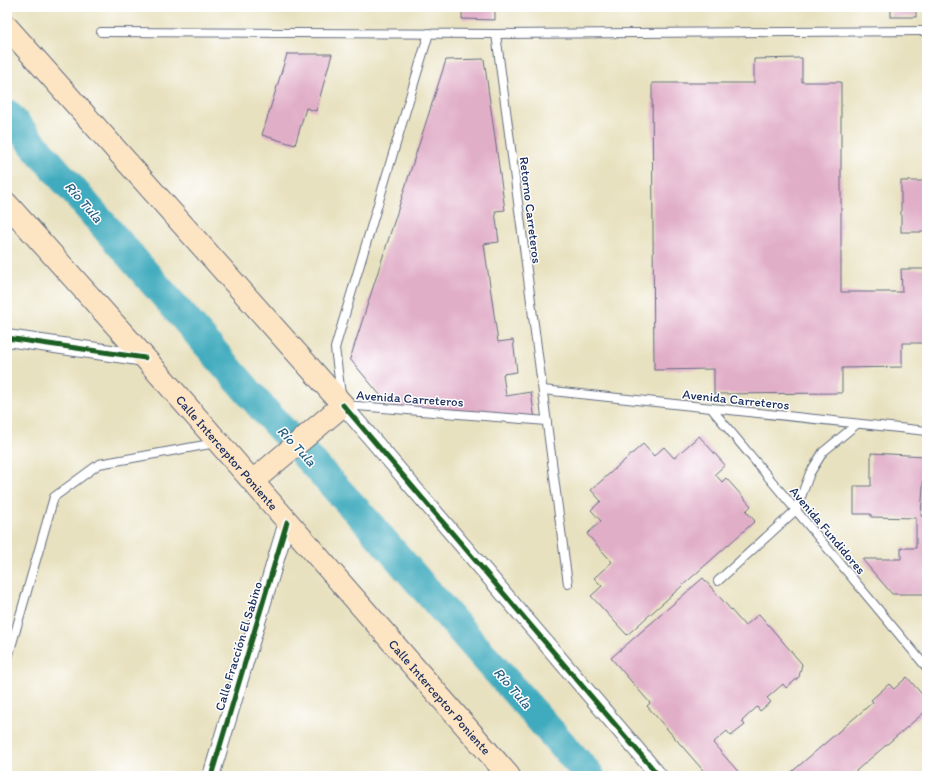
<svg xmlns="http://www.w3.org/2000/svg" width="934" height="783" viewBox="0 0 934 783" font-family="Itim,sans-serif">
<rect width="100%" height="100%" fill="#fff"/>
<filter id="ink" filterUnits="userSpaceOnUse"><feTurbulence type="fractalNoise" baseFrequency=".025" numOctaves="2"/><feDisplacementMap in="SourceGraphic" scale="8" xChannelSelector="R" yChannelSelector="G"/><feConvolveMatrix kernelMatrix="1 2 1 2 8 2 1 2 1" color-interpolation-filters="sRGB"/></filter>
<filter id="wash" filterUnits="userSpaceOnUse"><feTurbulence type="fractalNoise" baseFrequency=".012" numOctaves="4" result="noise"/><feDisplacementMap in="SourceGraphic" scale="16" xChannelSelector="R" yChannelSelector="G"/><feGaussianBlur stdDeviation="0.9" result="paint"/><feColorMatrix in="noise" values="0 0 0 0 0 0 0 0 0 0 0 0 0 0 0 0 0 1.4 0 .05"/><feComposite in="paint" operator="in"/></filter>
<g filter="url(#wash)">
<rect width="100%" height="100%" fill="#e8e1bf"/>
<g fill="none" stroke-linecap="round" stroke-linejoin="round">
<polyline stroke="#3fabbe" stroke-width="30" points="7,114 272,419 367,522 472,643 590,776"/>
</g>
<g id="blocks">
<g fill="#e1aec8">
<polygon points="462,7 495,7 495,20 462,19"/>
<rect x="891" y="7" width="25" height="10"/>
<polygon points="287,54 332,54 316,111 306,108 295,145 262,135"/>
<polygon points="802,58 802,82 841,82 841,292 902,292 901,269 927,269 927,343 902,343 902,367 842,368 842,393 714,394 714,369 654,370 652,83 754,83 754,59"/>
<polygon points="484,59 505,210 495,211 499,242 484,244 498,342 513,340 517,372 503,374 506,396 531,392 535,420 391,408 350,359 446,60"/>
<rect x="901" y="181" width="26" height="51"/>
<polygon points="699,436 725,465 715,474 722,482 726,478 751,506 746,511 755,521 627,635 591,596 602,586 594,578 612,562 587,534 601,521 591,510 601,501 591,490 643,444 654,456 664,447 674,458"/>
<polygon points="871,453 925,456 921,516 927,516 927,594 892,594 862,559 901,559 901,548 916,548 916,518 871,517 871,514 854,514 854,486 871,486"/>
<polygon points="703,578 745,626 759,614 802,664 799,677 786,688 783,684 767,698 771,702 760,711 757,707 742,721 745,725 731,736 727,731 713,743 742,776 708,776 647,706 650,703 611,658"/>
<polygon points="907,677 927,700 927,710 850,776 787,776 873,702 871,700 889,684 894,689"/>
</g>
</g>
</g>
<g filter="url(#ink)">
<use href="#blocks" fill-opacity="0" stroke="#636d80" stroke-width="1"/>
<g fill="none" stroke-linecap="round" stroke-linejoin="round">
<g stroke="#636d80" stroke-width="10">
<g id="lane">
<polyline points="101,32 496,34 927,31"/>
<polyline points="496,34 568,584"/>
<polyline points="543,390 927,431"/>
<polyline points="341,395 335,348 429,33"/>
<polyline points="344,405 547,421"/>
<polyline points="711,408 927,668"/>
<polyline points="718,581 796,510 810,473 823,452 857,424"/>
<polyline points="7,661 54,497 99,464 216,443"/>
</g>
</g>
<g stroke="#636d80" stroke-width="18">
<g id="street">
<polyline points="7,338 145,358"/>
<polyline points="343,405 659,776"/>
<polyline points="211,776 287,522"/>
</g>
</g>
<g stroke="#636d80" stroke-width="24">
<g id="secondary">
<polyline points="7,27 343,405 253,481"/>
<path id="s1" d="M7 204 145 358 509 776"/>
</g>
</g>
<use href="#lane" stroke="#fff" stroke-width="8"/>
<use href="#street" stroke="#fff" stroke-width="16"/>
<use href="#secondary" stroke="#fde5c4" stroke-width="22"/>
<g stroke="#fff" stroke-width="8">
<g id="cycleway">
<polyline points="7,338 145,358"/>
<polyline points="343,405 659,776"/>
<polyline points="211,776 287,522"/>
</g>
</g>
<use href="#cycleway" stroke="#1b5e20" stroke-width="5"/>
</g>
</g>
<g text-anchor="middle" stroke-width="3" stroke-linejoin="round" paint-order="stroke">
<g font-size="13" fill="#1b2f5e" stroke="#fff">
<text transform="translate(531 210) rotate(83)" y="5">Retorno Carreteros</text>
<text transform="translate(410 398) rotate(4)" y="5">Avenida Carreteros</text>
<text transform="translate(736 399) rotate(6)" y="5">Avenida Carreteros</text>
<text dy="5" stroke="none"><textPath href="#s1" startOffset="332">Calle Interceptor Poniente</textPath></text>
<text transform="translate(828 530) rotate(50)" y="5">Avenida Fundidores</text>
<text transform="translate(238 646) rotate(-73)" y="5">Calle Fracción El Sabino</text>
<text dy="5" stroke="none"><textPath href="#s1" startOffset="656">Calle Interceptor Poniente</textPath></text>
</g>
<g font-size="14" font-style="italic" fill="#296184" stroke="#fff">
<text transform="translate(84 202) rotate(49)" y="5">Río Tula</text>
<text transform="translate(297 446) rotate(47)" y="5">Río Tula</text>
<text transform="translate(513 688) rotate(49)" y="5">Río Tula</text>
</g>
</g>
<rect width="934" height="783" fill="none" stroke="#fff" stroke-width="24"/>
</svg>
